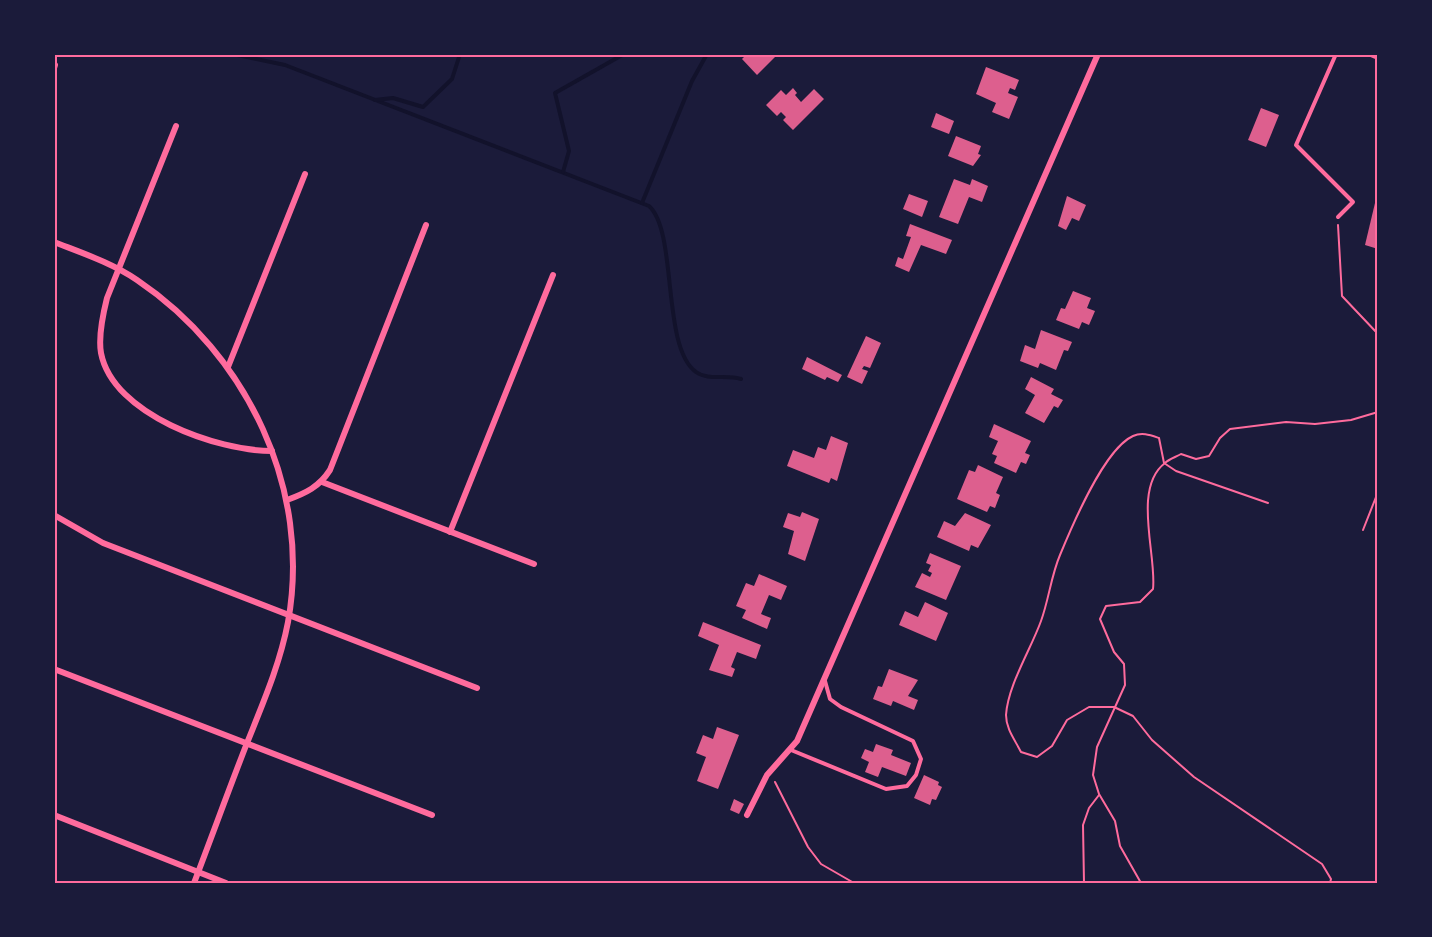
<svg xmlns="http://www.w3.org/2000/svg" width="1432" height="937" viewBox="0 0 1432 937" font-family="Signika,sans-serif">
<rect width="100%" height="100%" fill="#1b1b3a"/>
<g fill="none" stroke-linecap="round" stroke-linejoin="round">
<g stroke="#12122b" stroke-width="4">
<path d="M233 54 285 65 649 206C678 232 661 347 696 372 708 381 727 374 741 379"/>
<polyline points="375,100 393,98 423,107 452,79 460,54"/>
<polyline points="563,172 569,151 555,93 624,54"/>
<polyline points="642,203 692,81 707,54"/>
</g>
</g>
<g fill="#dd5f8e">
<polygon points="747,54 778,54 757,75 742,59"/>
<polygon points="986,67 1019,80 1015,90 1010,88 1008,93 1018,97 1009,119 992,112 996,103 976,94"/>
<polygon points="793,88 797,93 795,95 801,102 814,89 824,99 793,130 783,120 786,117 781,112 777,116 766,105 781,90 786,95"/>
<polygon points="1261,108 1279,115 1266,147 1248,140"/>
<polygon points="936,113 954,121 949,134 931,127"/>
<polygon points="956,136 981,146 978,154 981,155 973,166 948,156"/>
<polygon points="954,179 970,185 972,179 988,186 982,202 969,197 958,224 939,217"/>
<polygon points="909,194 928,201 922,217 903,209"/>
<polygon points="1067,196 1086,205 1079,221 1072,218 1066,230 1058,226"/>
<polygon points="1375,203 1378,204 1378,249 1365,245"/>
<polygon points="910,224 952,240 946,254 921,245 909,272 895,266 898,257 903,259 911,237 906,236"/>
<polygon points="1073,291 1091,298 1087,308 1095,311 1089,325 1082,322 1079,329 1056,320 1061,308 1065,309"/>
<polygon points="1041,330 1072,342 1068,351 1064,350 1056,370 1040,363 1038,368 1020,361 1025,345 1035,349"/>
<polygon points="866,336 881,343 870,368 864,366 862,369 868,371 862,384 847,377"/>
<polygon points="807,357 842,375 838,382 827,377 825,380 802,369"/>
<polygon points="1031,377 1054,389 1051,394 1063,400 1058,408 1054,406 1044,423 1025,413 1035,395 1025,389"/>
<polygon points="994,424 1031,441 1025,453 1030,455 1026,464 1021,462 1016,473 994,463 997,456 992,454 998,441 989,437"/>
<polygon points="831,436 848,443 837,481 831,478 829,483 787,466 793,450 814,458 818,447 826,450"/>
<polygon points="978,465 1003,477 996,493 1000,495 995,508 990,506 987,512 957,499 969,470 975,472"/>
<polygon points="802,512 819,519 805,561 788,554 794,531 783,527 788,513 800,517"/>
<polygon points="965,513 991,525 978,548 971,545 969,551 937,537 944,521 955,526"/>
<polygon points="930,553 961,566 946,600 915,587 922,573 930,577 932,573 928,571 931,565 926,563"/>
<polygon points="759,574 787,586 781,600 769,595 761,614 771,618 767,629 742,618 746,610 736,606 746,583 754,586"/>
<polygon points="925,602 948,613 936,641 899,625 905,611 918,617"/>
<polygon points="703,622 761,645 756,659 737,652 731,667 735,669 732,677 709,670 719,645 698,636"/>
<polygon points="889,669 918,680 908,696 918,700 914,710 893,701 891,706 873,699 878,686 882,687"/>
<polygon points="717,727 739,735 718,789 697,781 706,757 696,753 703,735 713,739"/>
<polygon points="876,744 893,750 891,755 911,763 906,776 882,767 878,777 865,772 869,762 861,758 865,749 873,752"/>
<polygon points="924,775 939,782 938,785 942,787 936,800 932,799 930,805 914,798"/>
<polygon points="734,799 744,804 739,814 730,810"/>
</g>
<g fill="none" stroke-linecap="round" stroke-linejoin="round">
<g stroke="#ff6b9d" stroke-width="2">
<polyline points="1366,54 1378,59"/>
<polyline points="1338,225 1342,296 1378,334"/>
<path d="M1268 503 1176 471 1164 463 1159 438C1150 435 1142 432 1133 436 1104 449 1072 526 1060 555 1051 576 1049 599 1041 621 1031 649 1008 685 1006 715 1006 729 1015 740 1021 752L1037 757 1052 746 1067 720 1089 707H1114L1133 716 1152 740 1194 777 1322 864 1331 879 1330 883"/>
<polyline points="1363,530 1378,492"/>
<polyline points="775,782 808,847 821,864 854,883"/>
<polyline points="1084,883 1083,825 1089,808 1099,795"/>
<path d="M1141 883 1120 846 1115 821 1099 794 1093 775 1097 747 1125 685 1124 664 1114 652 1100 619 1106 606 1140 602 1153 589C1157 556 1132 488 1165 463 1169 459 1176 457 1181 454L1196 459 1209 456 1220 438 1230 429 1286 422 1315 424 1351 420 1378 412"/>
</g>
<g stroke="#ff6b9d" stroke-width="4">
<polyline points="1336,54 1296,145 1353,202 1338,217"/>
<polyline points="791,750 886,789 907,786 916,775 921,759 913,741 841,707 830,699 825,681"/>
</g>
<g stroke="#ff6b9d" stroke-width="6">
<polyline points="54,68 55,65"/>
<path d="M176 126 107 298C103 314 98 336 101 353 113 415 218 451 272 451"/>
<path d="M54 242C82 253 112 263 137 280 247 354 312 489 288 622 280 664 263 703 247 743 229 789 212 836 194 883"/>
<polyline points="228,367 305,174"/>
<polyline points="322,482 534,564"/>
<path d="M287 500C306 493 319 487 330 470L426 225"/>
<polyline points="54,515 103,543 477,688"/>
<polyline points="450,532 553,275"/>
<polyline points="54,669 432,815"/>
<polyline points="54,815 226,883"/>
<polyline points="747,815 767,775 797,741 1098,54"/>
</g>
</g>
<rect width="1432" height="937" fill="none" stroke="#1b1b3a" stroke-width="111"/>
<rect x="56" y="56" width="1320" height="826" fill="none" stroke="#ff6b9d" stroke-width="2"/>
</svg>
